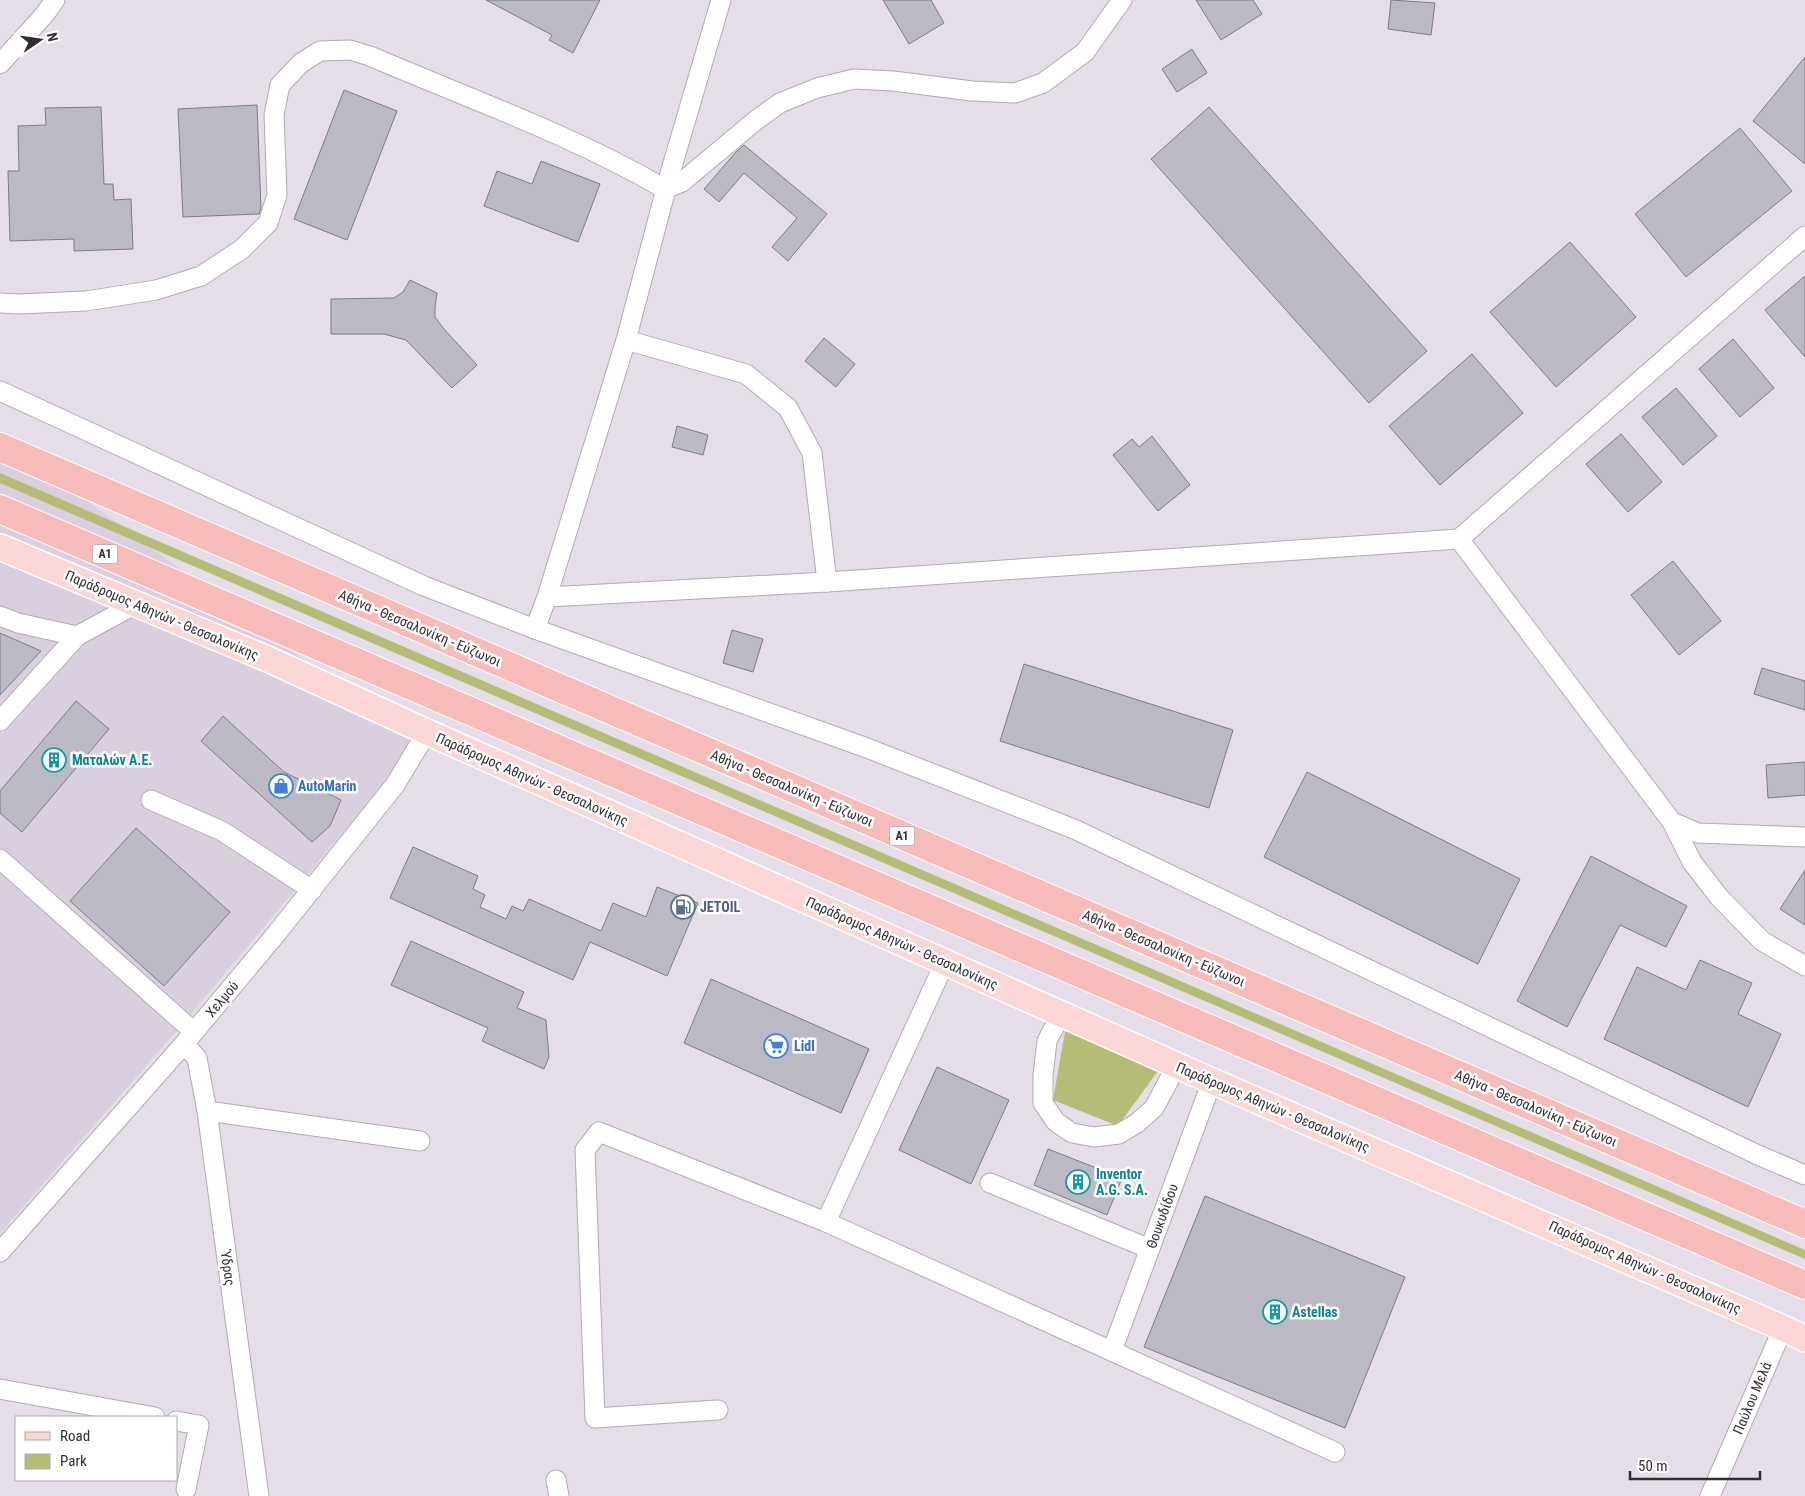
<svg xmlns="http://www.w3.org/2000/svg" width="1805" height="1496" viewBox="0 0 1805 1496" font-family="'Roboto Condensed',sans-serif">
<rect width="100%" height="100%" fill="#e5dee8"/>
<polygon fill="#dacfde" points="0,437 412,739 387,780 181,1026 0,1233"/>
<g fill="#b6bb76">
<polygon points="0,473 1805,1250 1805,1259 0,483"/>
<polygon points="1066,1026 1160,1068 1118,1126 1053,1100"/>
</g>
<g fill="#bbbac4" stroke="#7d7c86">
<polygon points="486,0 600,0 573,53 549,40 552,35"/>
<polygon points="883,0 931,0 944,23 909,44"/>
<polygon points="1196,0 1253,0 1262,14 1221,40"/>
<polygon points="1391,0 1435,3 1431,35 1388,29"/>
<polygon points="1192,49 1207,73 1177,92 1162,69"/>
<polygon points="1805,57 1805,164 1753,121"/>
<polygon points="344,90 397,111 347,240 294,219"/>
<polygon points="257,105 261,208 259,214 183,217 178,109"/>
<polygon points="101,107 104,184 113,184 114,200 131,199 133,249 74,251 74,239 10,241 8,171 19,171 18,126 46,125 45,108"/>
<polygon points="1209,107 1427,351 1369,403 1151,159"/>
<polygon points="1740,128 1792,191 1686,277 1635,214"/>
<polygon points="744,145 827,214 788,261 772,247 797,218 744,173 719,202 704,189 736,152"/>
<polygon points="541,161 600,184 578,242 484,206 497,171 532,184"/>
<polygon points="1570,242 1636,317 1556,387 1490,312"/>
<polygon points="1805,276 1805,357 1765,310"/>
<polygon points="410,280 437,293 435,307 435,317 444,329 477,365 452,388 406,340 384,334 331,334 331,299 394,298 403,292"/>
<polygon points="824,338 855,364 836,387 805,361"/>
<polygon points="1733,339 1774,388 1740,417 1699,369"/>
<polygon points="1472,354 1523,413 1440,485 1389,426"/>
<polygon points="1676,388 1717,436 1683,465 1642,417"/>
<polygon points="677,426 708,435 703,455 672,447"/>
<polygon points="1621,434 1662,482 1628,512 1586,464"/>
<polygon points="1152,436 1190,485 1158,511 1113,455 1132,439 1139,447"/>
<polygon points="1673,561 1721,621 1679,655 1631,595"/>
<polygon points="732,630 763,639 753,672 723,663"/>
<polygon points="0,633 41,651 0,695"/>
<polygon points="1024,664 1233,730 1209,808 1000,741"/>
<polygon points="1762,668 1805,681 1805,710 1754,694"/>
<polygon points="76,701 109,729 22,832 0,813 0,791"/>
<polygon points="223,716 284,772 341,800 330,826 312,842 201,741"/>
<polygon points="1805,762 1805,795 1768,798 1766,765"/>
<polygon points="1307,772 1520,879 1478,964 1264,857"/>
<polygon points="136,828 230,912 164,986 70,901"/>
<polygon points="413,847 478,876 473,889 485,895 480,907 506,919 512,906 523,911 529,899 601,931 613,903 646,917 657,887 698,903 667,976 590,942 573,980 390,898"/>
<polygon points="1591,856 1687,906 1666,947 1620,925 1567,1027 1517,1001"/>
<polygon points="1805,870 1805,925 1780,909"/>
<polygon points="411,941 524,992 517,1008 546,1020 549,1057 544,1069 482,1041 488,1028 391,985"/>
<polygon points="1700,960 1752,983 1738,1014 1781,1034 1748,1107 1604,1039 1637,967 1686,990"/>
<polygon points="711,979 869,1049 841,1113 684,1043"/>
<polygon points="937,1067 1009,1100 971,1184 899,1150"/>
<polygon points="1048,1149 1122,1178 1107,1215 1034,1185"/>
<polygon points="1205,1196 1405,1277 1345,1428 1144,1347"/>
</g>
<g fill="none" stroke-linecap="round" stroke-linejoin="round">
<g stroke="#b1aab3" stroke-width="21">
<g id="minor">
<polyline points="0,64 45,14 55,0"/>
<polyline points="665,189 682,182 755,121 780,103 817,88 854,79 893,81 972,91 1015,93 1043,83 1085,52 1122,0"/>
<path d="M0 303 19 304 86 301 156 290 201 276 242 249 268 223 277 195 274 115 280 85 301 63 320 51 350 50 370 56C470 99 572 135 665 189"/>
<polyline points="626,340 746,374 788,408 812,453 827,582"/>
<polyline points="0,391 424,586 535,629 547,597 626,340 671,170 721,0"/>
<polyline points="1459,539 1805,236"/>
<polyline points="547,597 827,582 1459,539 1672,822 1698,833 1805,837"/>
<polyline points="0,616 18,623 77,636"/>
<polyline points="535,629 867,748 1074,829 1758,1155 1805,1175"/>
<polyline points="0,721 77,636 136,604"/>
<polyline points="151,800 222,831 312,890"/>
<polyline points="1672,822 1692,862 1719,897 1762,941 1805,966"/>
<polyline points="0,859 194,1032"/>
<polyline points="1061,1014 1047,1041 1043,1075 1043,1103 1056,1122 1072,1133 1094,1137 1119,1134 1137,1123 1154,1108 1177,1065"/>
<polyline points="184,1044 197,1058 207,1111 259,1496"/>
<polyline points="207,1111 420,1141"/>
<polyline points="990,1183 1150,1249"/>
<polyline points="826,1222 945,962"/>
<polyline points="0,1252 184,1044 272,939 395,785 427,732"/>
<polyline points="1112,1351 1212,1081"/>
<polyline points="0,1389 155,1417"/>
<polyline points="718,1410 595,1418 585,1150 599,1132 826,1222 1335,1452"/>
<polyline points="176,1421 199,1425 186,1489"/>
<polyline points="556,1480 559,1496"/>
<polyline points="1710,1496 1783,1328"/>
</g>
</g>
<g stroke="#fff" stroke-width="28">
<polyline id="major" points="0,547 270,660 427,732 1212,1081 1783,1328 1805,1339"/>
</g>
<g stroke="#fff" stroke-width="30">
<g id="highway">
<polyline points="0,447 1805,1224"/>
<polyline points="0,509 1805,1285"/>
</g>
</g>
<use href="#minor" stroke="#fff" stroke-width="19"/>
<use href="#major" stroke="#fad7d5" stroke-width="25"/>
<use href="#highway" stroke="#f7bcb9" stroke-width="28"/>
</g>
<defs>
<g id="building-ring" transform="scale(1.25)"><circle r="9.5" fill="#fff" stroke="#0f9aa8" stroke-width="1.5"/><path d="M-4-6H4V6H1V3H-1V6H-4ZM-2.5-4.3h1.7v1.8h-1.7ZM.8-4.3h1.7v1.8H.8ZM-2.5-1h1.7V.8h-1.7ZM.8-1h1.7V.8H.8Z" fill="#0f9aa8"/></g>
<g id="shop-ring" transform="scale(1.25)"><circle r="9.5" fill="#fff" stroke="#3f7fe0" stroke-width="1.5"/><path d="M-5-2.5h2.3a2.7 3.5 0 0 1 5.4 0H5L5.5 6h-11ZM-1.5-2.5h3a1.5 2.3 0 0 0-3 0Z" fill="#3f7fe0"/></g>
<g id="fuel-ring" transform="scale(1.25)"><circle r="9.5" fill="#fff" stroke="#5c6f8a" stroke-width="1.5"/><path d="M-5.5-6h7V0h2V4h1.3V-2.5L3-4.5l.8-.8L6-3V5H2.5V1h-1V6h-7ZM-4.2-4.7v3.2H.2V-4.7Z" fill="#5c6f8a"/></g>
<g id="supermarket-ring" transform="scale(1.25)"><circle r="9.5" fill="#fff" stroke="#3f7fe0" stroke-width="1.5"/><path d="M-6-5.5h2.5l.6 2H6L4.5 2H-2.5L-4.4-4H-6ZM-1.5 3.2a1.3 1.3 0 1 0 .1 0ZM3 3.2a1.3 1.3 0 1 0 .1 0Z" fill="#3f7fe0"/></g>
</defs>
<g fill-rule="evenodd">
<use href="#building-ring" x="54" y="760"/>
<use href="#shop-ring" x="281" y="786"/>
<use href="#fuel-ring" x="683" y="907"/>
<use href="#supermarket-ring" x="776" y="1046"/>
<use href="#building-ring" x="1078" y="1182"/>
<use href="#building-ring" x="1275" y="1312"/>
</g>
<g text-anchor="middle" stroke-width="5" stroke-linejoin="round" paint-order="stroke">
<g fill="#fff" stroke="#6f6d70" stroke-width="1">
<rect x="92.5" y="544.5" width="25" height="19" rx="4"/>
<rect x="889.5" y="826.5" width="25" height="19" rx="4"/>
</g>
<g font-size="12" font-weight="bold" fill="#312e32">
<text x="105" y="558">Α1</text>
<text x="902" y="840">Α1</text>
</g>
<g font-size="14" fill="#312e32" stroke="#fff">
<text transform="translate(162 615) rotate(23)" y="5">Παράδρομος Αθηνών - Θεσσαλονίκης</text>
<text transform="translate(420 628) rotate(23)" y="5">Αθήνα - Θεσσαλονίκη - Εύζωνοι</text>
<text transform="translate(532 779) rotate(24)" y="5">Παράδρομος Αθηνών - Θεσσαλονίκης</text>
<text transform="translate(792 788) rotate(23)" y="5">Αθήνα - Θεσσαλονίκη - Εύζωνοι</text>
<text transform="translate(902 943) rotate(24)" y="5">Παράδρομος Αθηνών - Θεσσαλονίκης</text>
<text transform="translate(1164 948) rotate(23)" y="5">Αθήνα - Θεσσαλονίκη - Εύζωνοι</text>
<text transform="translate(222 999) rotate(-50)" y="5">Χελμού</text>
<text transform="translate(1273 1107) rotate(23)" y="5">Παράδρομος Αθηνών - Θεσσαλονίκης</text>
<text transform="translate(1536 1108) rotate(23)" y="5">Αθήνα - Θεσσαλονίκη - Εύζωνοι</text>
<text transform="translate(1162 1216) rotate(-70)" y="5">Θουκυδίδου</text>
<text transform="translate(1645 1267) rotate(24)" y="5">Παράδρομος Αθηνών - Θεσσαλονίκης</text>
<text transform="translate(228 1268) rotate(82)" y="5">Ύδρας</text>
<text transform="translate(1752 1398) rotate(-67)" y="5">Παύλου Μελά</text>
</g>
<g font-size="14" font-weight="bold" fill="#0d838f" stroke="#fff" text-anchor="start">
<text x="72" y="765">Ματαλών Α.Ε.</text>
<text x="1096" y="1179">Inventor<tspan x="1096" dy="16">A.G. S.A.</tspan></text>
<text x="1292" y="1317">Astellas</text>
</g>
<g font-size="14" font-weight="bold" fill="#366cbe" stroke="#fff" text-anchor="start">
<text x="298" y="791">AutoMarin</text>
<text x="794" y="1051">Lidl</text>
</g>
<g font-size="14" font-weight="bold" fill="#4e5e75" stroke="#fff" text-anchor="start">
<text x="700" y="912">JETOIL</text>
</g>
</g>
<rect x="15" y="1416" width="162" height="65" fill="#ffffff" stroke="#adabad"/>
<rect x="25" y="1432" width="25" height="8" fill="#fad7d5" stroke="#adabad"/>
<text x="60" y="1441" font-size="15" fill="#312e32">Road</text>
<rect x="25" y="1454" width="25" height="15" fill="#b6bb76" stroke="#adabad"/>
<text x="60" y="1466" font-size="15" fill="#312e32">Park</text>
<g transform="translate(40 40) rotate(77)" stroke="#ffffff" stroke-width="4" paint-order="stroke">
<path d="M0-4L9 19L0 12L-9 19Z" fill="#312e32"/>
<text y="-8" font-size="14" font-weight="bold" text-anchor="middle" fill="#312e32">N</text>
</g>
<path d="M1630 1471v8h130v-8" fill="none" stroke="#312e32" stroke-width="2.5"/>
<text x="1638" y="1471" font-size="15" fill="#312e32" stroke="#ffffff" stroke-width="4" paint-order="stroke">50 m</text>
</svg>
